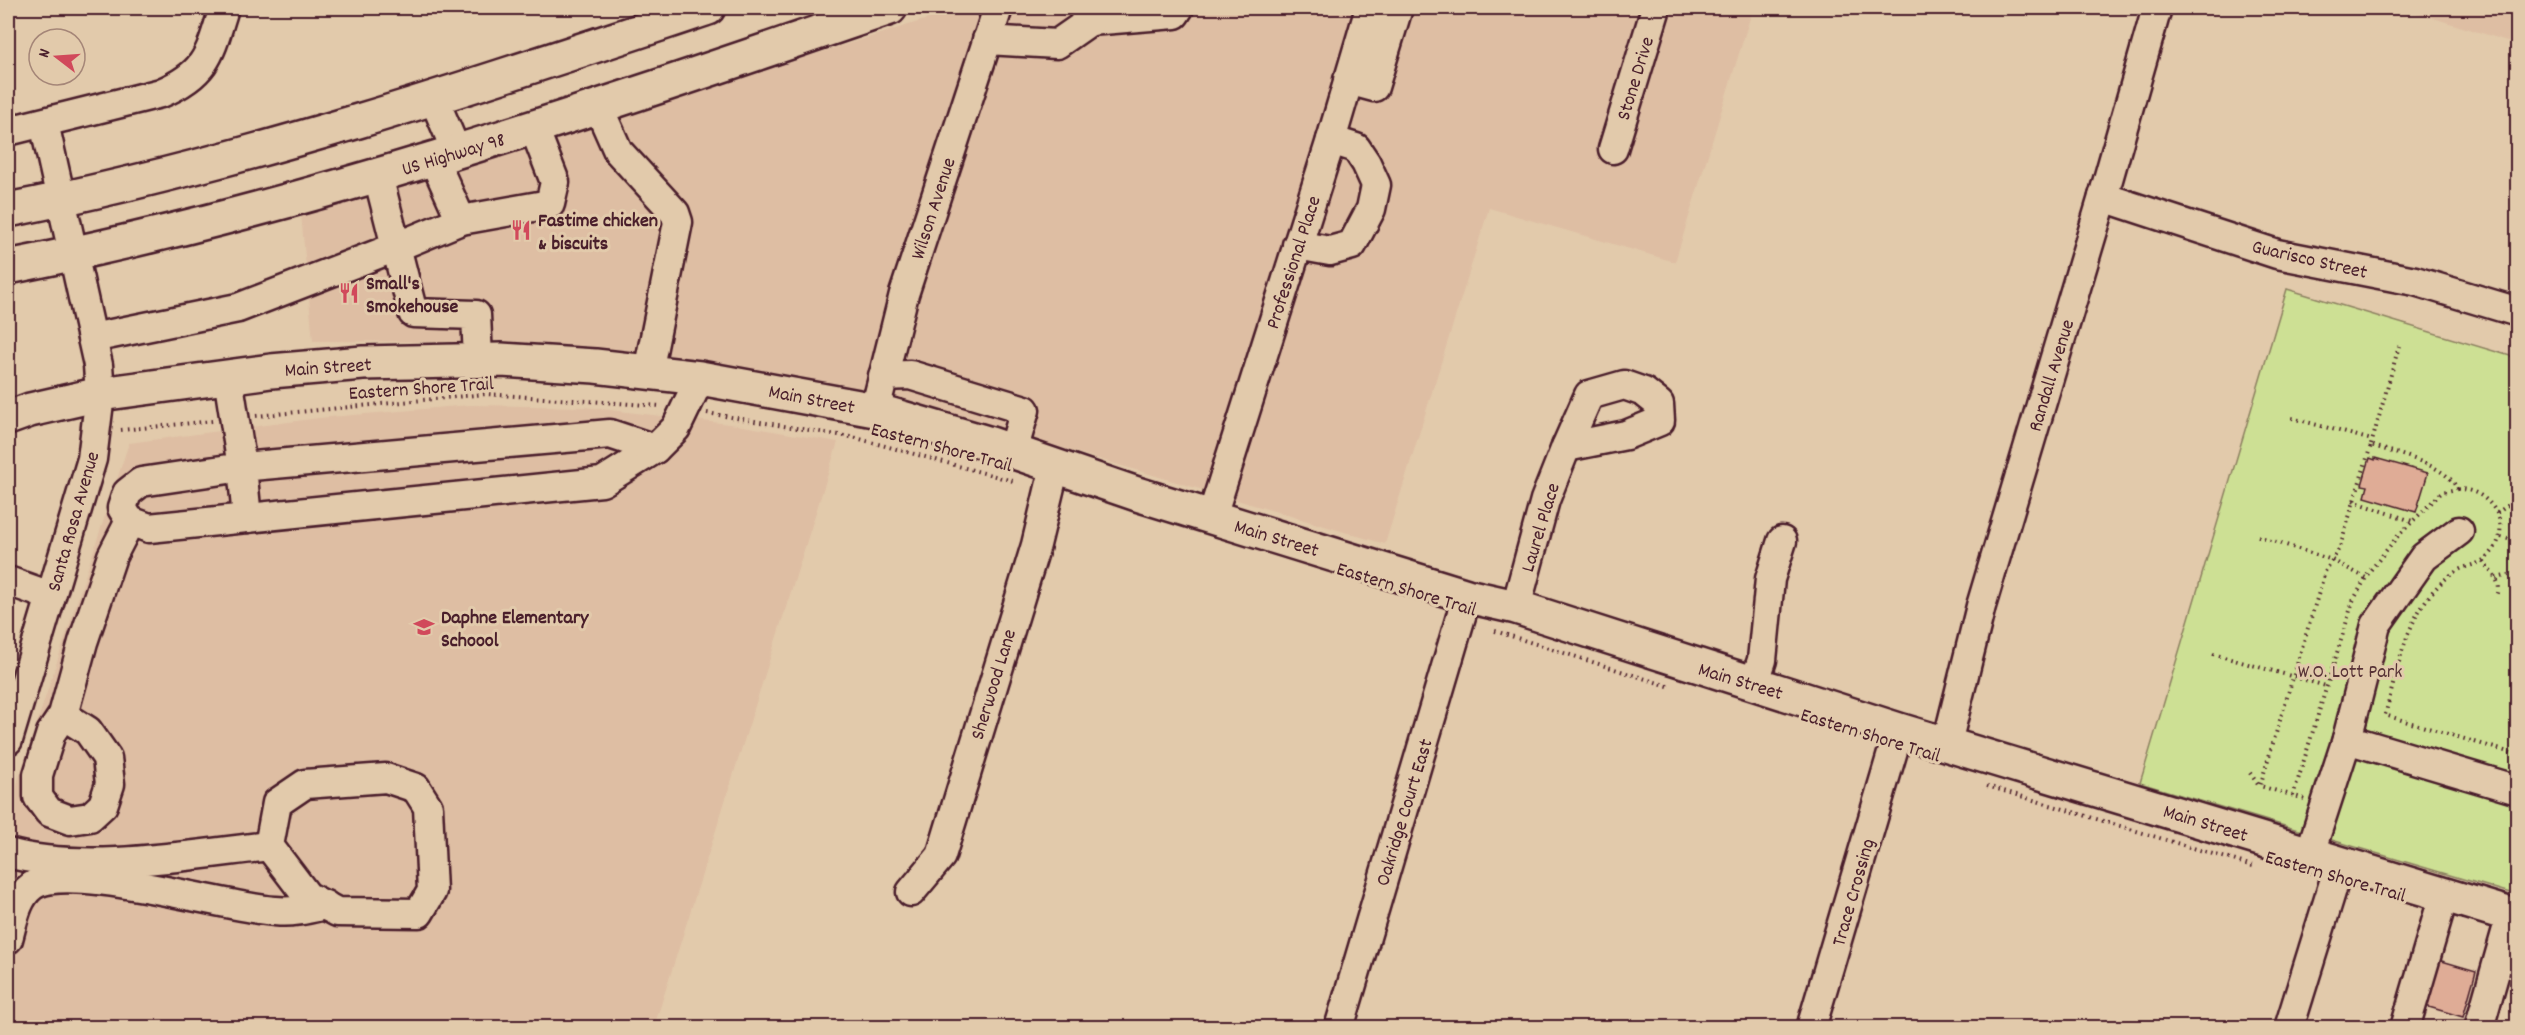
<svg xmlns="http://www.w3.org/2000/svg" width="2525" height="1035" viewBox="0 0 2525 1035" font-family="Dekko,sans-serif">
<rect width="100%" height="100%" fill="#e2caab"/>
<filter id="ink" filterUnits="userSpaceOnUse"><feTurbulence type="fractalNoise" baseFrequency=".0167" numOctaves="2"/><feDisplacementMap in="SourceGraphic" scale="12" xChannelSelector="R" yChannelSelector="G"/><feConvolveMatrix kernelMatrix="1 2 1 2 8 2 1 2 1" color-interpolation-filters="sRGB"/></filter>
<g filter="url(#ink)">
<g fill="#debea3">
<polygon points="963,8 1753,8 1675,262 1489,208 1385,544 864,389 456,342 313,341 301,214"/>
<polygon points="2401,8 2517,8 2517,44"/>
<polygon points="470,405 585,407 737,425 838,442 654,1027 8,1028 8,811 129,443 319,418"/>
</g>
<polygon fill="#cde094" stroke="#8c8060" stroke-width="1.5" points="2287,289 2517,358 2517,895 2140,783"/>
<g fill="#dfac96" stroke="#4a1f2b" stroke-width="1.5">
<polygon points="2370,458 2375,460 2375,458 2428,473 2416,512 2365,497 2368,486 2362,485"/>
<polygon points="2435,959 2476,971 2463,1017 2422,1005"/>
</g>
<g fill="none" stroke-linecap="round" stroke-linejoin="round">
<g stroke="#4a1f2b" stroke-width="33">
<g id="minor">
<polyline points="1083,8 1090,21 1175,14 1179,8"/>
<polyline points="987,40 1057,44 1090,21"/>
<polyline points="1348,80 1374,87 1398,8"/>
<polyline points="434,99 457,153"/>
<polyline points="598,106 618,151 675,213 678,222 648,372"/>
<path d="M8 131 161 93C208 73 210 53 224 8"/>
<polyline points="1613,149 1656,8"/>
<polyline points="378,176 413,313 476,315 478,359"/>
<polyline points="2103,197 2277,254 2415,281 2518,312"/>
<polyline points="461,220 550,204 555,182 534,128"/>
<polyline points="1297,245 1330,251 1352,245 1371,209 1376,185 1366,163 1356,148 1331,140"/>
<polyline points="92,338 238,308 396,247 461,220 434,160"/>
<polyline points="883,376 910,375 1025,410 1013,451"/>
<polyline points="228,377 242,467 141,482 127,493 122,508 130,521 149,528 602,482 655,449 676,428 700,378"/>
<polygon points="1624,385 1644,392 1659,404 1660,421 1626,435 1566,447 1589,395"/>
<polyline points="875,410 904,294 998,8"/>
<polyline points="1212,516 1331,140 1370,8"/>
<polyline points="247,518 242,467 610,434 655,449"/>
<polyline points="8,581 50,596"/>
<polyline points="1516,607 1545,500 1566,447"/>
<polyline points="1754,684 1762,660 1770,579 1782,541"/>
<polyline points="63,715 88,731 107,758 110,784 103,805 90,817 70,820 49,812 38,797 38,775 51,733 63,715 83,642 112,556 130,521"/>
<polyline points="2347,739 2376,625 2424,557 2459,531"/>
<polyline points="8,740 92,459 100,394 98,365 44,123"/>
<polyline points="1947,743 1981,606 2103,197 2157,8"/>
<polygon points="386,778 416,788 428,807 432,891 419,913 337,912 307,896 269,846 277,803 305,784"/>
<path d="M8 853C84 874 190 855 269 846"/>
<polyline points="2310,853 2347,739 2518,790"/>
<polyline points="911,892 941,856 1036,545 1055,466"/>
<path d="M8 939C13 922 16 898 32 886 67 860 227 908 275 911 293 913 308 909 325 905"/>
<polyline points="1339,1028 1467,596"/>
<polyline points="1811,1028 1899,730"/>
<polyline points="2289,1028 2340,863"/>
<polyline points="2405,1028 2444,895"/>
<polyline points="2479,1028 2511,915"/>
</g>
</g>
<g stroke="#4a1f2b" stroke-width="38">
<g id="major">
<path d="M8 210C246 163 478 85 708 8"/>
<path d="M8 267C309 208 600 107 890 8"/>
<polyline points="8,418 30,410 100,394 271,371 363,363 501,360 595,366 700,378 875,410 991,444 1137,494 1467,596 1516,607 1899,730 2518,917"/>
</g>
</g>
<g stroke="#4a1f2b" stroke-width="4" stroke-dasharray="1.5 4.5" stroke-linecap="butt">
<polyline points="707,413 856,438 1013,481"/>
<polyline points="256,416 486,394 661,406"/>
<polyline points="2292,418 2372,440"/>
<polyline points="121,430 213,421"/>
<polyline points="2371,445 2399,346"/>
<path d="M2457 489C2473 489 2486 496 2495 510 2507 528 2498 554 2478 563 2471 566 2463 567 2457 571 2446 577 2434 589 2427 599 2403 631 2396 677 2385 715L2518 755"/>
<polyline points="2353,501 2412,521"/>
<polyline points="2497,513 2518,498"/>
<polyline points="2258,536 2332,560 2366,578"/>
<polyline points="2501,537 2518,542"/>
<path d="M2483 561C2490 573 2505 583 2496 597"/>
<polyline points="2514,574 2518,569"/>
<polyline points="2496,578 2514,574 2518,576"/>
<polyline points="1495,631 1671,687"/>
<polyline points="2213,654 2326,686"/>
<polyline points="2517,700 2518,701"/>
<polyline points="2250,773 2259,786"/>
<polyline points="1987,786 2256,867"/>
<path d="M2293 796 2353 601 2369 572 2397 537 2442 492 2457 489C2447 464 2395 454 2371 445L2340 547 2325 572 2260 786 2305 799"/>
<polyline points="8,832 15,804"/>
</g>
<use href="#minor" stroke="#e2caab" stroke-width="28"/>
<use href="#major" stroke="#e2caab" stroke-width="33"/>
</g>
</g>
<defs>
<g id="restaurant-bare" transform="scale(1.62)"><path d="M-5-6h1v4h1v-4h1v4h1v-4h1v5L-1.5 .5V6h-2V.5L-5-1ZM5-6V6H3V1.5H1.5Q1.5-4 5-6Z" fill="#d1495b" stroke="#e2caab" stroke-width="2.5" paint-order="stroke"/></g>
<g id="school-bare" transform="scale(1.62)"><path d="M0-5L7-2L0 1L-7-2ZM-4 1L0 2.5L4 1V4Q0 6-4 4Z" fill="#d1495b" stroke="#e2caab" stroke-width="2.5" paint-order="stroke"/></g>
</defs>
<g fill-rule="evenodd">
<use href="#restaurant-bare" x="521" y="230"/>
<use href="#restaurant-bare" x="349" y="293"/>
<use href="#school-bare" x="424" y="627"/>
</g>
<g text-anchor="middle" stroke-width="6" stroke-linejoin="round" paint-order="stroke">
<g font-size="20" fill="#4a1f2b" stroke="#e2caab">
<text transform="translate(1634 78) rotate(-73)" y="7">Stone Drive</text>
<text transform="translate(453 153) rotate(-17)" y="7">US Highway 98</text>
<text transform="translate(932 208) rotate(-72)" y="7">Wilson Avenue</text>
<text transform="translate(2310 258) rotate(13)" y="7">Guarisco Street</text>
<text transform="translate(1292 262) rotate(-72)" y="7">Professional Place</text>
<text transform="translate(328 366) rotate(-4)" y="7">Main Street</text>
<text transform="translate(2050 375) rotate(-73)" y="7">Randall Avenue</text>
<text transform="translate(421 387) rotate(-4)" y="7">Eastern Shore Trail</text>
<text transform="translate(812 398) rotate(11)" y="7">Main Street</text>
<text transform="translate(942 446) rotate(15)" y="7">Eastern Shore Trail</text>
<text transform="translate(72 521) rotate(-74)" y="7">Santa Rosa Avenue</text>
<text transform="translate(1539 527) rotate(-73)" y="7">Laurel Place</text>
<text transform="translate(1277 537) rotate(17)" y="7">Main Street</text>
<text transform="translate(1407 588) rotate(17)" y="7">Eastern Shore Trail</text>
<text transform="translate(1741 680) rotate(17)" y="7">Main Street</text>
<text transform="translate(992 684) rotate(-73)" y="7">Sherwood Lane</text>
<text transform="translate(1871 734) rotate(17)" y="7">Eastern Shore Trail</text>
<text transform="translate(1403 812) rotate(-73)" y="7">Oakridge Court East</text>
<text transform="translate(2206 822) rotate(17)" y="7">Main Street</text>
<text transform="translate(2336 875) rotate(16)" y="7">Eastern Shore Trail</text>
<text transform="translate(1852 892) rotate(-74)" y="7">Trace Crossing</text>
</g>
<g font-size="20" font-weight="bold" fill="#4a1f2b" stroke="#e2caab" text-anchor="start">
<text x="538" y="226">Fastime chicken<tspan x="538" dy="23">&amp; biscuits</tspan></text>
<text x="366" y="289">Small's<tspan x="366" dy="23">Smokehouse</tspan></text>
<text x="441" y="623">Daphne Elementary<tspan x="441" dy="23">Schoool</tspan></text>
</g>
<g font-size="20" fill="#573236" stroke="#e2caab">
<text x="2350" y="677">W.O. Lott Park</text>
</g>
</g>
<rect width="2525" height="1035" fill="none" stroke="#e2caab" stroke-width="30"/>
<rect x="15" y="15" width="2495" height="1005" fill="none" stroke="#4a1f2b" stroke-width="2" filter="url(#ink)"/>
<g transform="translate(57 57) rotate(287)"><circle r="28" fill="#e2caab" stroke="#a58678" stroke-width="1.5"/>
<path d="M0-4.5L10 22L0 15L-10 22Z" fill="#d1495b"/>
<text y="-9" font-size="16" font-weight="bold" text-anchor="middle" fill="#4a1f2b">N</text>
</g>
</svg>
